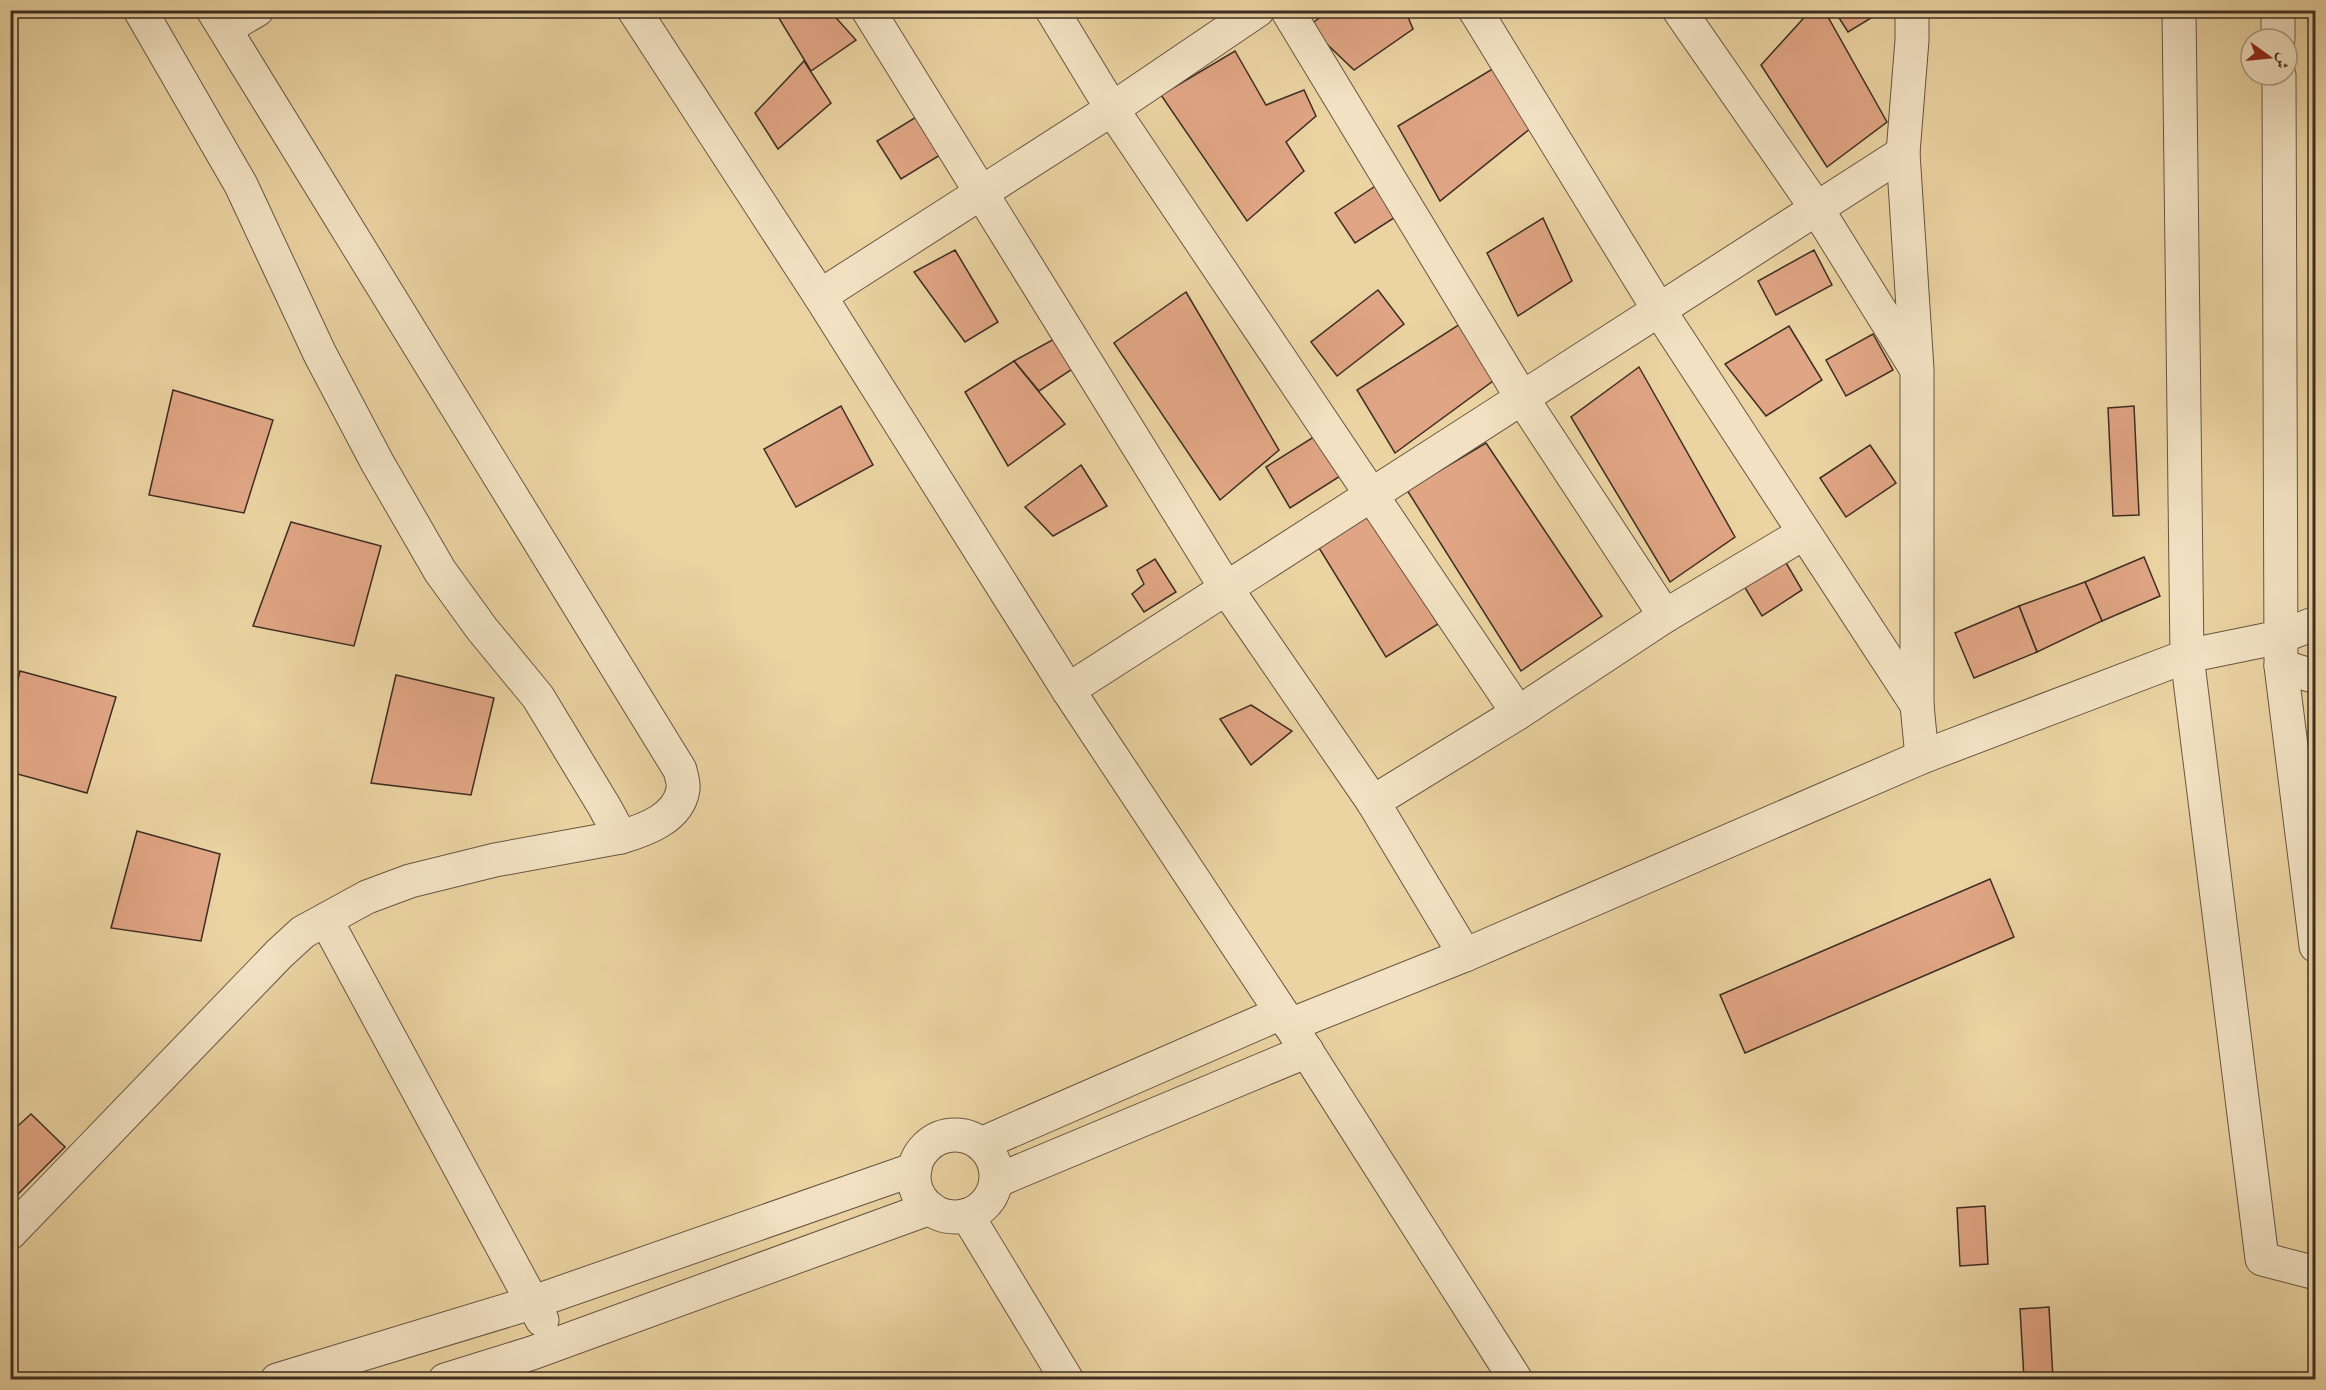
<svg xmlns="http://www.w3.org/2000/svg" width="2326" height="1390" viewBox="0 0 2326 1390" font-family="Cardo,Amiri,serif">
<rect width="100%" height="100%" fill="#ebd3a2"/>
<filter id="stains"><feTurbulence type="fractalNoise" baseFrequency=".00333" numOctaves="4"/><feColorMatrix values="0 0 0 0 .2 0 0 0 0 .09 0 0 0 0 .02 0 0 0 .5 -.17"/></filter>
<radialGradient id="worn" r=".72"><stop offset=".6" stop-color="#630" stop-opacity="0"/><stop offset="1" stop-color="#630" stop-opacity=".3"/></radialGradient>
<g fill="#e0a584" stroke="#3d2d23" stroke-width="1.5">
<polygon points="774,10 829,10 856,40 811,71"/>
<polygon points="1331,10 1405,10 1413,29 1354,70 1308,26"/>
<polygon points="1811,10 1824,10 1887,122 1827,167 1761,65"/>
<polygon points="1834,10 1880,10 1881,12 1848,32"/>
<polygon points="1235,51 1266,105 1304,90 1316,116 1286,142 1304,171 1247,221 1161,95"/>
<polygon points="804,61 831,103 778,149 755,113"/>
<polygon points="1494,68 1531,128 1440,201 1398,126"/>
<polygon points="921,114 945,152 901,179 877,141"/>
<polygon points="1380,183 1400,214 1355,243 1335,213"/>
<polygon points="1543,218 1572,281 1518,316 1487,253"/>
<polygon points="955,250 998,322 965,342 914,272"/>
<polygon points="1814,250 1832,285 1776,315 1758,281"/>
<polygon points="1378,290 1404,324 1337,376 1311,342"/>
<polygon points="1186,292 1279,450 1220,500 1114,343"/>
<polygon points="1460,324 1493,381 1395,453 1357,390"/>
<polygon points="1789,326 1822,380 1766,416 1725,364"/>
<polygon points="1873,334 1893,370 1846,396 1826,360"/>
<polygon points="1056,338 1074,368 1039,391 1014,361"/>
<polygon points="1014,361 1065,424 1008,466 965,392"/>
<polygon points="1639,367 1735,537 1670,582 1571,417"/>
<polygon points="173,390 273,420 244,513 149,495"/>
<polygon points="841,406 873,465 796,507 764,449"/>
<polygon points="2134,406 2139,515 2113,516 2108,408"/>
<polygon points="1320,433 1345,473 1290,508 1266,467"/>
<polygon points="1486,443 1602,616 1521,671 1407,490"/>
<polygon points="1870,445 1896,483 1846,517 1820,478"/>
<polygon points="1081,465 1107,506 1053,536 1025,507"/>
<polygon points="1368,510 1438,624 1386,657 1316,543"/>
<polygon points="291,522 381,546 354,646 253,626"/>
<polygon points="2144,557 2160,596 2102,621 2085,582"/>
<polygon points="1155,559 1176,592 1144,612 1132,594 1144,584 1137,570"/>
<polygon points="1785,561 1802,590 1762,616 1744,586"/>
<polygon points="2085,582 2102,621 2037,652 2019,606"/>
<polygon points="2019,606 2037,652 1974,678 1955,633"/>
<polygon points="20,671 116,697 87,793 10,772 10,713"/>
<polygon points="396,675 494,698 471,795 371,783"/>
<polygon points="1251,705 1292,731 1251,765 1220,719"/>
<polygon points="137,831 220,854 201,941 111,928"/>
<polygon points="1990,879 2014,937 1745,1053 1720,995"/>
<polygon points="31,1114 65,1147 10,1202 10,1133"/>
<polygon points="1985,1206 1988,1264 1960,1266 1957,1208"/>
<polygon points="2049,1307 2053,1378 2024,1379 2020,1309"/>
</g>
<g fill="none" stroke-linecap="round" stroke-linejoin="round">
<g stroke="#685643" stroke-width="35">
<g id="street">
<path d="M213 10 680 770C681 775 684 783 683 789 679 818 645 830 621 837"/>
<polyline points="634,10 820,296 1068,690 1290,1025 1516,1380"/>
<polyline points="868,10 1226,588 1373,802 1465,955"/>
<polyline points="1052,10 1112,109 1518,713"/>
<polyline points="1287,10 1522,398 1665,616"/>
<polyline points="1475,10 1659,310 1917,705"/>
<polyline points="1679,10 1817,209 1914,365"/>
<polyline points="1912,10 1912,40 1903,153 1917,369 1917,705 1922,757"/>
<polyline points="2179,10 2187,656 2262,1259 2316,1273"/>
<polyline points="2278,10 2278,39"/>
<polyline points="226,28 257,10"/>
<polyline points="2279,75 2281,666 2316,946"/>
<polyline points="820,296 1112,109 1258,10"/>
<polyline points="2281,666 2316,677"/>
<polyline points="1068,690 1903,153"/>
<polyline points="1373,802 1518,713 1665,616 1804,533"/>
<polyline points="326,920 542,1320"/>
<polyline points="1290,1025 1465,955 1922,757 2187,656 2280,637 2316,623"/>
<circle cx="955" cy="1176" r="41"/>
<polyline points="981,1144 1281,1013"/>
<polyline points="996,1181 1307,1051"/>
<polyline points="967,1215 1067,1380"/>
<polyline points="10,1233 279,954 303,932 367,897 410,881 495,860 621,837 604,806 538,697 482,629 440,571 377,462 320,354 241,185 140,10"/>
<polyline points="277,1380 531,1303 915,1169"/>
<polyline points="445,1380 532,1353 930,1208"/>
</g>
</g>
<use href="#street" stroke="#f2e2c3" stroke-width="33"/>
</g>
<rect width="2326" height="1390" fill="none" stroke="#ebd3a2" stroke-width="36"/>
<rect x="12" y="12" width="2302" height="1366" fill="none" stroke="#3d2d23" stroke-width="3"/>
<rect x="18" y="18" width="2290" height="1354" fill="none" stroke="#3d2d23" stroke-width="1.5"/>
<g transform="translate(2269 57) rotate(105)"><circle r="28" fill="#f2e2c3" stroke="#aa9a83" stroke-width="1.5"/>
<path d="M0-4.5L10 22L0 15L-10 22Z" fill="#8f2418"/>
<text y="-9" font-size="16" font-weight="bold" text-anchor="middle" fill="#3d2d23">ش</text>
</g>
<rect width="100%" height="100%" filter="url(#stains)"/>
<rect width="100%" height="100%" fill="url(#worn)"/>
</svg>
